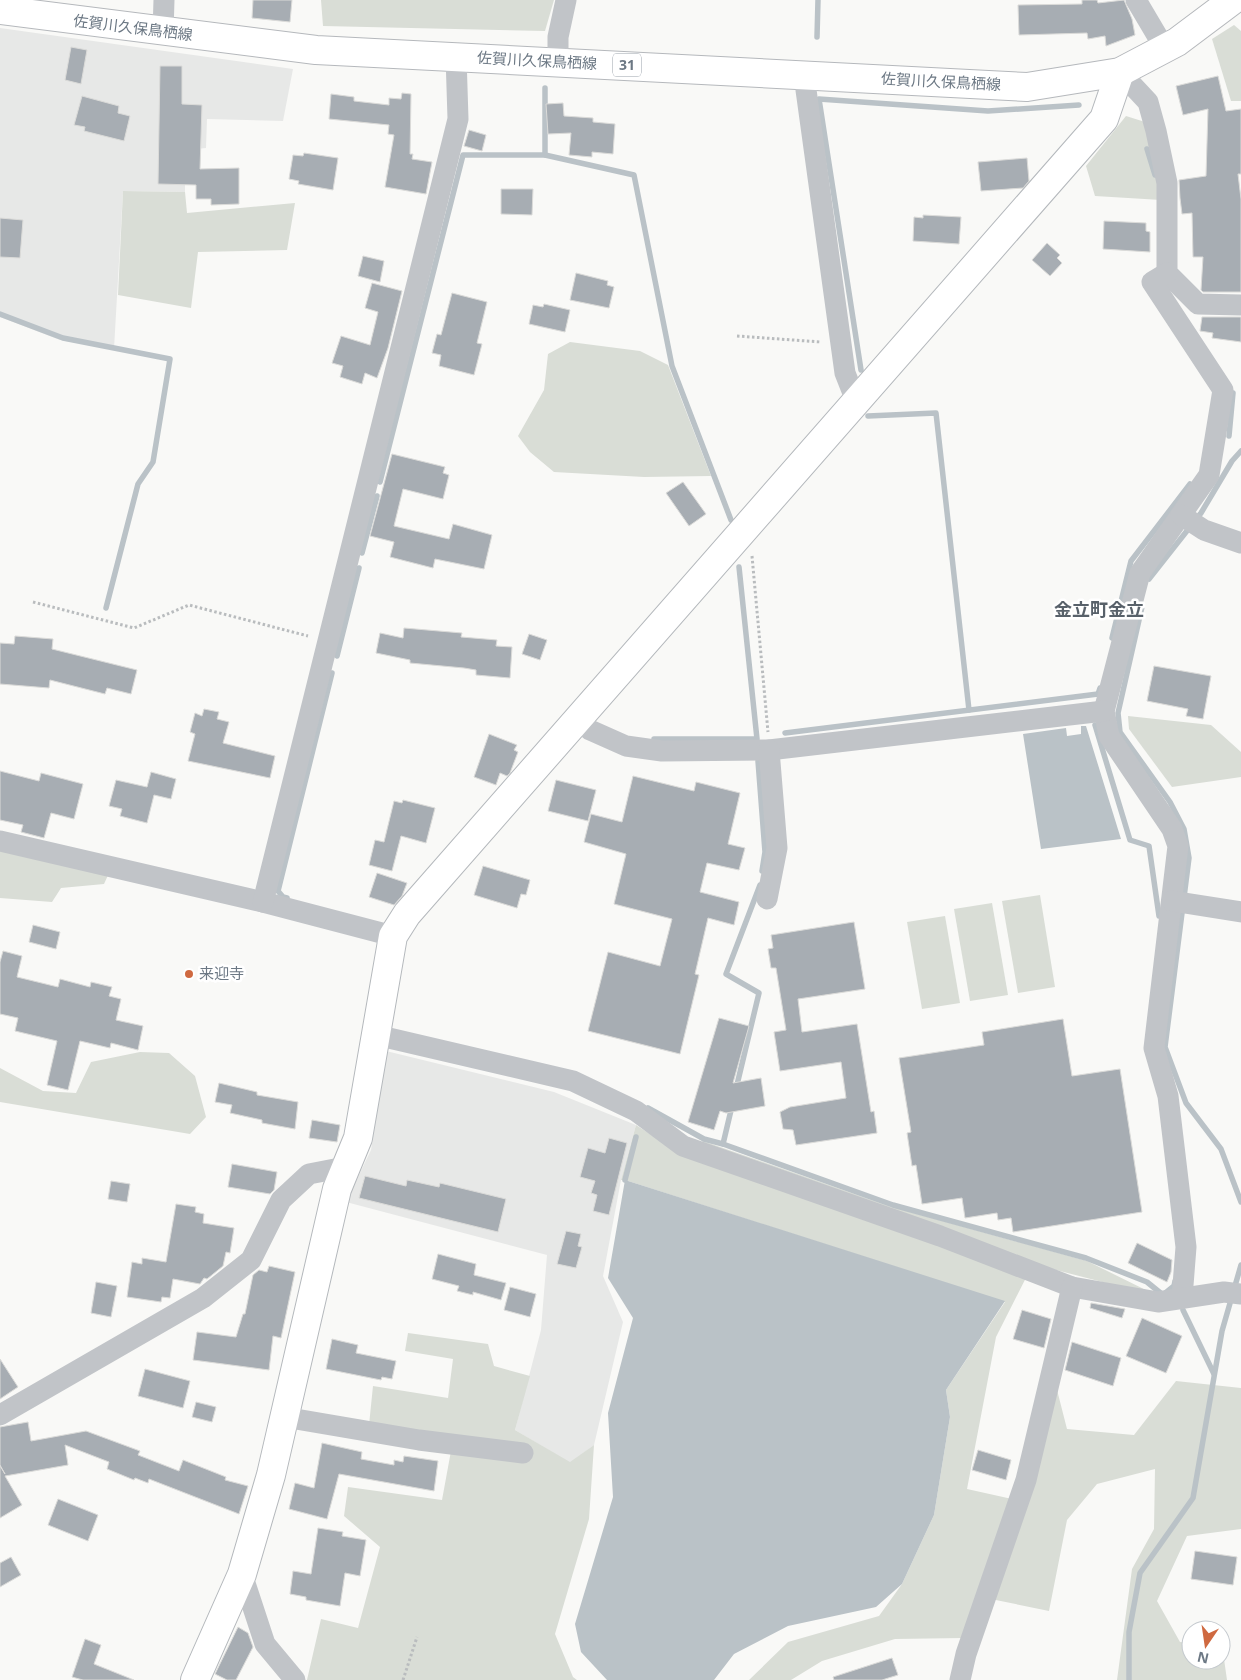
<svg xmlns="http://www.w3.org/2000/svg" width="1241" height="1680" viewBox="0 0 1241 1680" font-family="'Open Sans','Noto Sans JP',sans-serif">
<rect width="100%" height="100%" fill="#f9f9f7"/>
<g fill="#e7e8e7">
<polygon points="0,28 293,69 283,121 207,119 206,148 185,150 185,192 123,191 114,349 60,340 0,317"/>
<polygon points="386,1051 554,1092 636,1125 621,1180 603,1276 623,1322 594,1445 570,1463 515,1430 541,1330 547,1255 346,1202 371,1150"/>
</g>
<g fill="#d9ddd6">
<polygon points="321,0 554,0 545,31 323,26"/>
<polygon points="1234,25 1241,31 1241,101 1231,101 1212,39"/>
<polygon points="1126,116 1145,122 1161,200 1095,196 1086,166"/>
<polygon points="123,191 185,192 187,213 295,203 287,250 198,252 191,308 118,295"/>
<polygon points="570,342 640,351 668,365 711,476 644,477 554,472 530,452 518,436 544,390 548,354"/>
<polygon points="1128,716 1211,725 1241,752 1241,777 1172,787 1129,729"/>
<polygon points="0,848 109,873 104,884 61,888 52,902 0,898"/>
<polygon points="1040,895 1055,987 1018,993 1002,901"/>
<polygon points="992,903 1008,995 970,1001 954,909"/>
<polygon points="945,916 960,1003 922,1009 907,922"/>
<polygon points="140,1052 169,1053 195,1076 206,1117 190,1134 0,1102 0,1068 43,1091 76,1093 91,1062"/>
<polygon points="636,1125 684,1156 703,1141 892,1207 1087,1261 1160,1297 1033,1264 996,1337 967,1489 1012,1499 1055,1382 1067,1429 1134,1435 1176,1381 1241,1388 1241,1529 1187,1536 1157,1601 1180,1642 1191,1643 1191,1660 1221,1660 1222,1645 1227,1680 1117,1680 1132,1569 1154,1529 1155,1469 1097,1484 1067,1520 1049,1611 981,1597 963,1638 895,1639 822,1661 791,1680 749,1680 788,1642 879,1616 902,1584 934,1515 950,1417 946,1390 1005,1302 625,1180 621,1180"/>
<polygon points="408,1333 488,1344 494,1366 530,1376 515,1430 570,1462 594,1445 589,1519 555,1634 573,1677 577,1680 307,1680 321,1619 358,1628 380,1547 344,1516 348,1487 442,1500 453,1440 369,1425 373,1386 448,1398 453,1359 405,1351"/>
</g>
<g fill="#bac2c7">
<polygon points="1081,726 1086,726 1121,839 1041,849 1023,734 1066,728 1067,736 1081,734"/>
<polygon points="625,1180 1005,1301 946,1390 950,1417 934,1515 902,1584 876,1607 788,1626 734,1654 714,1680 607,1680 581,1652 575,1624 613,1497 608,1413 633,1318 608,1278"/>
</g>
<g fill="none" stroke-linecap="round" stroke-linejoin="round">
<g stroke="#bac2c7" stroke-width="5.5">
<polyline points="817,37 818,0"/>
<polyline points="1147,149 1155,175"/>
<polyline points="545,155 634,175 672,366 731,520"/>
<polyline points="0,314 63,338 170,359 153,462 138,484 106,608"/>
<polyline points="861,370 819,99 988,111 1079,105"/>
<polyline points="868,416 936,413 969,710"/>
<polyline points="1229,436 1233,393"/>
<polyline points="380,482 463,155 545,155 545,88"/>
<polyline points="362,553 377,496"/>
<polyline points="1149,579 1201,513 1232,461 1241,451"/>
<polyline points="1142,607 1118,713 1120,732 1170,802 1184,829 1189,858 1165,1047 1186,1103 1221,1149 1241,1202"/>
<polyline points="1112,638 1131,561 1190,484"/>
<polyline points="337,656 359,568"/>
<polyline points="1095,725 1130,840 1149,846 1159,916"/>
<polyline points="785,733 1098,694 1100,688"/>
<polyline points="654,739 757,739 739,567"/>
<polyline points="758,761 765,852 762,871"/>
<polyline points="287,898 283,897 278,891 332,673"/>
<polyline points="736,1089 759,993 726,974 760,885"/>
<polyline points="648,1108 704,1139 723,1144 732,1106"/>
<polyline points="723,1144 893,1205 1086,1258 1147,1282 1163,1295 1174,1286 1175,1281"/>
<polyline points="625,1180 636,1137"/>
<polyline points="1183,1310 1214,1374"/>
<polyline points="1129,1680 1129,1632 1140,1573 1193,1498 1222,1331 1241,1265"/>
</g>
</g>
<g fill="#a7adb3" stroke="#dbdbd9">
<polygon points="253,0 292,0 290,22 252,18"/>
<polygon points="1082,0 1097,0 1098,3 1124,0 1132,19 1135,35 1106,46 1105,36 1088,39 1087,33 1019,35 1018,5 1082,4"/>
<polygon points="71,47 87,50 81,84 65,80"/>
<polygon points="160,66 182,66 182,104 202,105 200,169 239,168 239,204 211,205 211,199 196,199 196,185 158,184"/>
<polygon points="1218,76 1226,111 1241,109 1241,174 1238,174 1241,199 1241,292 1203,292 1201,290 1203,257 1193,257 1192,213 1182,214 1180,198 1179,180 1206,176 1208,109 1183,115 1176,86"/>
<polygon points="402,93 411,94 410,154 413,154 412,159 432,162 426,194 385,187 394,135 388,134 389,125 329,119 331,94 354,97 354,101 389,105 389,98 401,99"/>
<polygon points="82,96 119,106 118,113 130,116 124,141 84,131 85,127 74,125"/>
<polygon points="563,103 564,116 593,118 593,122 615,124 613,154 592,152 592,157 569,155 571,133 548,134 546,104"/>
<polygon points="469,130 486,135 482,151 464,146"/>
<polygon points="304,153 338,158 333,190 298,184 299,181 289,179 293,155 303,156"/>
<polygon points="1027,158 1029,181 1023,188 981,191 978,162"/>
<polygon points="501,189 533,189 532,215 501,214"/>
<polygon points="923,215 961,217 959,244 913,241 914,217 923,218"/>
<polygon points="0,218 23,220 20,258 0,257"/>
<polygon points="1104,221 1146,223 1146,231 1150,232 1150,252 1103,249"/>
<polygon points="1047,243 1060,255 1057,258 1062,263 1050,276 1032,260"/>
<polygon points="363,256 384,261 380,282 358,276"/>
<polygon points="576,273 608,281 607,285 614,287 609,308 570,300"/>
<polygon points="372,283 402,291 388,348 377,378 365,373 362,384 340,377 343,366 332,363 341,336 370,345 378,312 365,308"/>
<polygon points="452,293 487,302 477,343 482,344 474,375 439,366 441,355 432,353 437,334 441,335"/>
<polygon points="544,304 570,310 565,332 529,324 533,305 543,307"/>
<polygon points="1202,317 1241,317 1241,342 1212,338 1213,333 1200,331"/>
<polygon points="392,454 445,467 443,473 449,475 443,499 403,489 394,526 449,539 453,524 492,535 484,569 435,559 433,568 390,557 394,542 370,536"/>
<polygon points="683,482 706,514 689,526 666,493"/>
<polygon points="404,628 462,633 461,637 497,640 496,646 512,647 510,678 476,675 476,670 464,668 410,663 410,660 376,653 380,633 403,638"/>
<polygon points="529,634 547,640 540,660 522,654"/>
<polygon points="15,636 53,639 52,649 137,670 131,694 107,688 105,694 50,680 49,688 0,684 0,643 14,644"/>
<polygon points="1154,666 1211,676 1203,719 1186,716 1188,709 1147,701"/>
<polygon points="204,709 219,712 217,719 229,722 223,743 275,756 270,778 188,761 195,734 190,732 195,713 202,716"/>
<polygon points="489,734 517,745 514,750 518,752 510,773 507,776 500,773 496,785 474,777"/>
<polygon points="0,771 39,781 41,773 83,784 74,819 51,813 44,838 21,832 23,825 0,820"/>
<polygon points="151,772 176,779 171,799 154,795 147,823 120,816 122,809 109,806 116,780 147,787"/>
<polygon points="633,776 694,791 696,782 740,793 728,844 745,848 739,870 707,863 700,892 739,902 734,925 708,918 695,974 699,975 680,1054 588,1031 608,952 660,966 672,919 614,904 626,854 584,842 591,814 622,822"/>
<polygon points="556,780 596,790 588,821 548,811"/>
<polygon points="403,800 435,808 426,843 401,836 392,871 369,865 375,840 384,842 394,801 402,803"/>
<polygon points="483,866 530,880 526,895 521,894 517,908 474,895"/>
<polygon points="377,873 407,883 402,896 394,905 369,897"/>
<polygon points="854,922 865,989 798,999 802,1032 857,1024 871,1112 874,1111 877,1133 796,1145 793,1130 783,1129 780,1112 790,1107 846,1098 841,1062 780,1071 774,1032 786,1030 776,968 771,968 768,949 773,948 771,935"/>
<polygon points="33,925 60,932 56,949 29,942"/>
<polygon points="3,951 22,956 17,977 58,987 60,979 90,987 91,982 112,987 109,996 121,999 116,1020 143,1026 138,1050 111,1043 110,1048 80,1041 68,1090 47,1085 57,1041 15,1031 18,1018 0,1014 0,962"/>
<polygon points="719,1018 749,1026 733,1083 761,1078 765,1106 726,1113 720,1111 714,1130 688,1122"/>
<polygon points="1063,1019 1072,1076 1120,1069 1142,1212 1013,1232 1011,1218 998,1220 997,1213 965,1218 962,1198 922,1204 916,1165 912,1166 907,1133 911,1132 899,1058 984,1045 982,1032"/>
<polygon points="219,1083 257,1092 257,1095 298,1102 295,1129 262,1123 262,1120 230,1113 232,1105 215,1102"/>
<polygon points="312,1120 340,1125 337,1142 309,1138"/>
<polygon points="609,1138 627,1143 609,1215 593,1211 597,1195 591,1193 595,1181 580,1177 588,1148 605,1153"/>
<polygon points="232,1164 277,1172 274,1190 270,1194 228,1187"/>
<polygon points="365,1176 406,1186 407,1180 439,1187 440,1183 506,1199 498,1232 359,1198"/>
<polygon points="111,1181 130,1184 127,1202 108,1199"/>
<polygon points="176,1204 196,1207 195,1212 204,1214 203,1223 234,1228 230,1253 226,1252 223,1266 207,1279 204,1278 200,1284 173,1279 170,1298 162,1297 161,1302 127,1297 132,1262 142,1264 142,1258 166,1262"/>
<polygon points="566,1231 581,1234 578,1246 582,1247 576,1268 557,1264"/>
<polygon points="1137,1243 1172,1260 1171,1272 1167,1282 1128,1263"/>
<polygon points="438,1254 476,1264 474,1275 506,1283 501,1300 473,1292 473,1295 457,1291 459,1286 432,1279"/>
<polygon points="269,1266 295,1272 281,1338 273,1336 269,1370 193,1360 197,1332 236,1337 243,1314 245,1314 253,1275 259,1270 267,1272"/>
<polygon points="96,1282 117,1286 111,1317 91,1313"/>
<polygon points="510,1287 536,1294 530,1317 504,1310"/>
<polygon points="1091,1303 1125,1309 1122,1318 1090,1308"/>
<polygon points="1022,1310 1051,1319 1044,1348 1013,1339"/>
<polygon points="1142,1318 1182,1336 1166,1373 1126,1356"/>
<polygon points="332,1339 358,1345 356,1353 396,1361 392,1379 382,1377 381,1380 326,1369"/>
<polygon points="1072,1342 1121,1358 1113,1386 1065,1370"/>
<polygon points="0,1359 18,1387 0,1399"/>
<polygon points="145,1369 190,1381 183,1408 138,1396"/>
<polygon points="196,1402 216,1407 212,1422 192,1417"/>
<polygon points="28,1422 31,1441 86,1431 140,1451 138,1455 179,1471 183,1460 226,1477 225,1480 248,1486 239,1514 149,1479 148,1483 135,1478 134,1480 107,1469 109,1462 65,1445 68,1465 5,1476 22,1505 0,1518 0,1466 5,1474 0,1465 0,1427"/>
<polygon points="322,1443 362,1452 361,1459 394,1465 394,1460 403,1462 404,1456 438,1461 434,1491 339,1474 327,1519 289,1509 295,1483 314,1488"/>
<polygon points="978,1450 1011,1460 1006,1480 972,1470"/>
<polygon points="58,1499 98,1515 88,1541 48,1525"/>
<polygon points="318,1528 343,1532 342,1536 366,1540 360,1576 345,1573 340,1606 306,1600 306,1597 290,1594 293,1571 311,1574"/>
<polygon points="1195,1551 1237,1557 1233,1585 1191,1579"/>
<polygon points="11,1557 21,1575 0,1587 0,1563"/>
<polygon points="238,1627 248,1633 253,1647 236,1680 227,1680 215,1674"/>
<polygon points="85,1639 101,1645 94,1664 134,1680 83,1680 72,1677"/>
<polygon points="892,1658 898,1675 882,1680 834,1680 833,1677"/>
</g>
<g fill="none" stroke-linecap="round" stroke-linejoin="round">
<g stroke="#b4b8bc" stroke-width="30">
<polyline id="secondary" points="195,1680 242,1574 271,1475 337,1189 358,1138 393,936 407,914 1104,119 1120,72"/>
</g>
<g stroke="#b5b8bc" stroke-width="30">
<polyline id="primary" points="0,10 316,50 1027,87 1120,72 1177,42 1233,0"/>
</g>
<g stroke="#b9bcbe" stroke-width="3" stroke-dasharray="2.5 2.5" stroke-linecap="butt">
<polyline points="737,336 821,342"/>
<polyline points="752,556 768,732"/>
<polyline points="33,602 134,628 189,605 308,636"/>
<polyline points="403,1680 417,1637"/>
</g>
<g stroke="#c1c4c8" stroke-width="21">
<polyline points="1136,0 1165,49"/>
<polyline points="163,32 164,0"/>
<polyline points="558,62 558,37 566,0"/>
<polyline points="1120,72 1148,102 1156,131 1167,183 1167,273 1198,304 1241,305"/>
<polyline points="807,75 806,90 845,373 856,401"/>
<polyline points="1167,273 1152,282 1223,390 1209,475 1140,573 1104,711 1109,736 1172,829 1178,846 1154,1048 1168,1096 1186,1247 1182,1298"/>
<polyline points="1181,515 1204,530 1241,543"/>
<polyline points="577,719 590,730 626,746 662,751 769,750 1104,711"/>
<polyline points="0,841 263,902 393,936"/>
<polyline points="767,899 777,848 769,750"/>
<polyline points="1172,901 1241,912"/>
<polyline points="263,902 458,119 456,56"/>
<polyline points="376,1035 573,1081 636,1111 683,1146 940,1236 1072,1287 1158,1302 1224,1292 1241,1294"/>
<polyline points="0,1415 203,1298 251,1260 281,1200 309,1174 345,1167"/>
<polyline points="284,1417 419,1440 523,1453"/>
<polyline points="242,1574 265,1644 295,1680"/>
<polyline points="960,1680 966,1654 1026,1480 1072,1287"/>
</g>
<use href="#secondary" stroke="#fff" stroke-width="28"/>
<use href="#primary" stroke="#fff" stroke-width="28"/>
</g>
<circle fill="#cf6940" stroke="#fff" stroke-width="2" cx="189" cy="974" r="5"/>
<g text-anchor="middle" stroke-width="5" stroke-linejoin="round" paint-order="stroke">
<rect fill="#fff" stroke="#98a0a9" stroke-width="1" x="613" y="53.5" width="28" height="23" rx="4"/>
<g font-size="14" font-weight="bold" fill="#6c7884">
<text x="627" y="70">31</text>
</g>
<g font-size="15" fill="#6c7884" stroke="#fff">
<text transform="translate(133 28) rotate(7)" y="5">佐賀川久保鳥栖線</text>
<text transform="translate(537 61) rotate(3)" y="5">佐賀川久保鳥栖線</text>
<text transform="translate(941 82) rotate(3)" y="5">佐賀川久保鳥栖線</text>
</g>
<g font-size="15" fill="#6c7884" stroke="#fff" text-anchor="start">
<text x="199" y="979">来迎寺</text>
</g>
<g font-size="18" font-weight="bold" fill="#58616a" stroke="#fff">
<text x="1099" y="616">金立町金立</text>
</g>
</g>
<g transform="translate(1206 1645) rotate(193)"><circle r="24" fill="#ffffff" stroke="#c4c9ce"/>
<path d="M0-4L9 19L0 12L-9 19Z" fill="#cf6940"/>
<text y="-8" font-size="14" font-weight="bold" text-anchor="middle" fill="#6c7884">N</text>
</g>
</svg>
